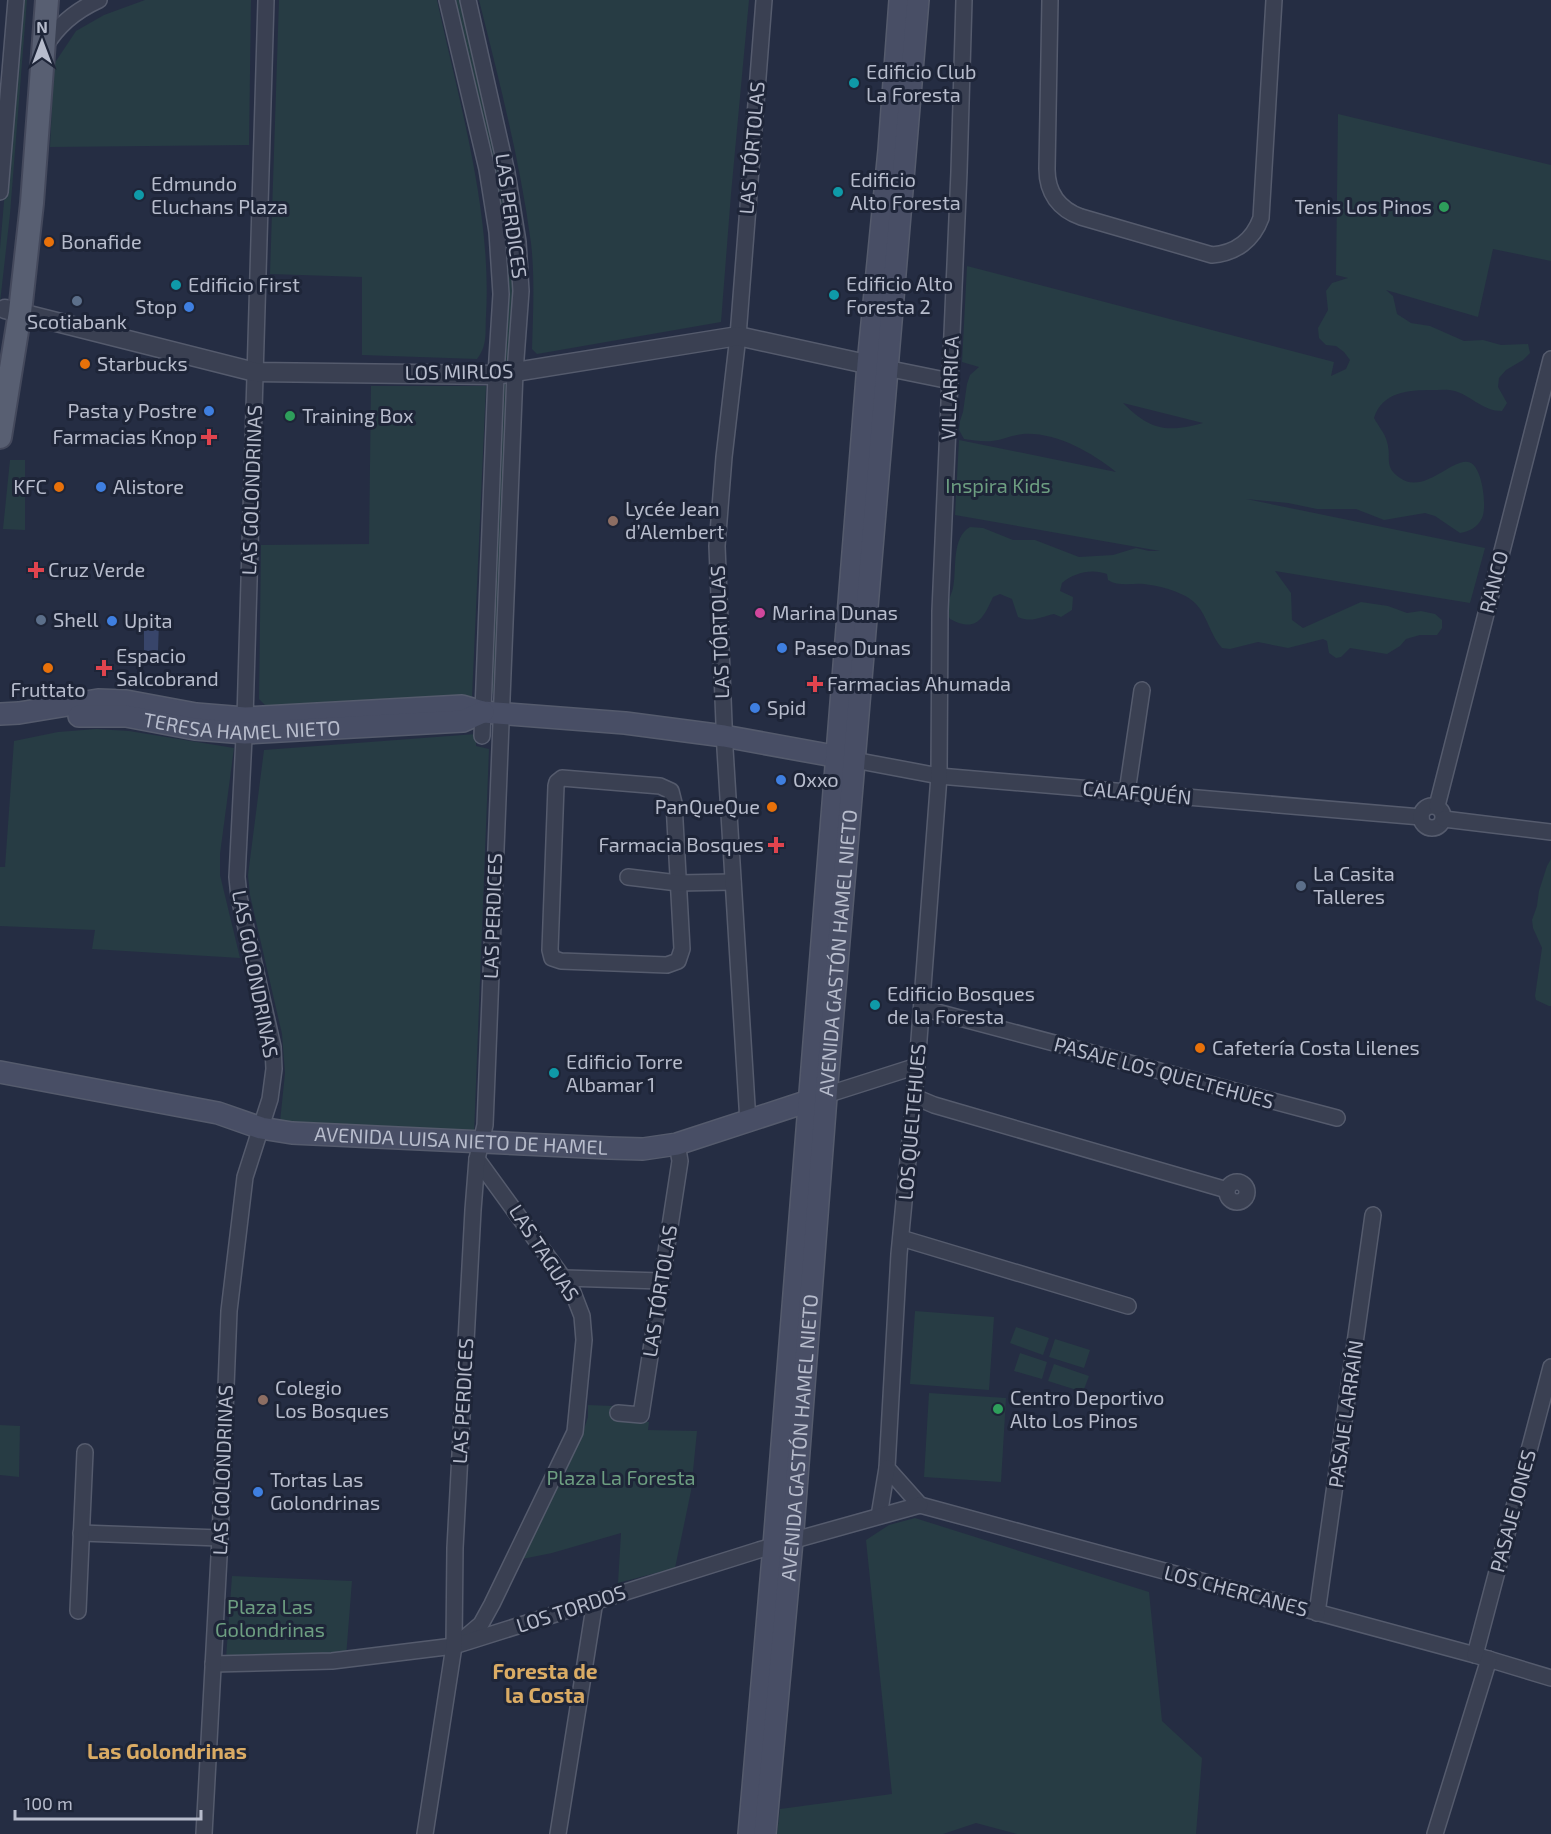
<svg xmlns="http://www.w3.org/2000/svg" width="1551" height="1834" viewBox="0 0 1551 1834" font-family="'Exo 2',sans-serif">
<rect width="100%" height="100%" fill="#252d43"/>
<g fill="#273c44" fill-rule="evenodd">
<polygon points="21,0 27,0 10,214 0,303 0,249"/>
<polygon points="145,0 251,0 249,145 50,147 54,64 76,31 104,15"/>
<path d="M279 0H437C459 102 492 211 486 316 485 332 488 345 477 359L362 355V277L270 274Z"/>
<path d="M455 0H461L495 145 510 235 514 301 509 365H504V363C506 329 510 295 507 262 500 173 475 86 455 0Z"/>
<path d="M479 0H749L731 194 721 322 537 354 532 349C533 313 535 278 531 243 520 161 499 80 479 0Z"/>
<path d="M1338 114 1551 165V261L1493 249 1478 317 1386 290 1393 296 1397 314 1411 323 1430 326 1464 341 1483 340 1501 345 1528 344 1530 353 1523 360 1506 370 1499 378 1498 387 1507 403 1502 411C1483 411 1473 397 1455 391 1448 389 1439 390 1432 390 1408 390 1382 392 1374 418 1378 426 1385 433 1387 442 1392 459 1383 466 1400 478 1425 496 1455 454 1471 463 1483 470 1487 508 1482 518 1477 528 1470 531 1460 533L1435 516 1425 513 1384 520 1356 509H1317L1288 503 1246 499 1485 548 1470 603 1275 571 1291 593 1292 620 1303 628 1361 602 1388 606 1407 613 1421 611 1435 614 1442 620V628L1437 635H1420L1406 639 1400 646 1387 654 1350 648 1341 657 1336 658 1329 653 1327 641 1323 639 1288 648 1258 642 1230 649 1222 648C1210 635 1208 617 1196 604 1185 592 1160 586 1144 584 1132 583 1119 587 1108 580L1107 574C1092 568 1073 573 1062 583L1060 591 1073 597 1072 610 1061 617 1054 614C1040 617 1032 623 1018 617L1012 599 1000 594 993 597C983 619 976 633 950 619L946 611C947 603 951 596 953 588 957 569 951 538 970 527L983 528 1013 540H1035L1079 557 1113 555 1136 548 1149 551H1160L955 515 959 440 1116 472C1091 452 1056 432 1023 434 1012 435 1002 440 992 441 982 442 973 440 964 439L959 430 960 421 963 412 967 384 970 375 979 367 962 362 967 266 1334 362 1331 376 1346 369 1350 360 1344 352 1336 346 1326 345 1319 338 1318 328 1328 310 1326 291 1332 283 1348 278 1336 275ZM1123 403 1203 423C1166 433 1150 430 1123 403Z"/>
<polygon points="506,382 509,383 496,691 492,694 490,693 503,385"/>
<polygon points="371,386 486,386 472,697 267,707 259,699 261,545 369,544"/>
<polygon points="10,460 25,460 25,530 3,529"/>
<polygon points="96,729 129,731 234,748 220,854 220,875 240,958 92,949 95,930 0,926 0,867 5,867 14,741 58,732"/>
<polygon points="476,734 476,746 489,749 474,1134 280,1122 285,1073 282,1034 250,895 248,875 264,750"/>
<polygon points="1551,859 1551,1006 1549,1006 1536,1000 1535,996 1542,948 1533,928 1532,920 1537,906 1539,891 1547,866"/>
<polygon points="915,1311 994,1317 989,1390 910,1384"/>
<polygon points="1016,1327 1049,1338 1043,1355 1010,1343"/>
<polygon points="1055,1339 1090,1350 1084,1368 1049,1357"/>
<polygon points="1020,1353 1047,1362 1042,1379 1014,1371"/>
<polygon points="1054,1364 1089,1376 1083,1392 1048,1381"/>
<polygon points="929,1393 1006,1398 1001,1482 924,1477"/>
<polygon points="588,1405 613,1406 613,1419 649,1422 648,1430 697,1431 691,1491 675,1568 618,1583 621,1533 552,1553 522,1559 583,1432 588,1417"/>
<polygon points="0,1425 20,1426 19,1477 0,1475"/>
<polygon points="915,1518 1149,1592 1162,1721 1202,1758 1196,1834 1017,1834 976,1823 943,1834 777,1834 780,1809 892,1794 866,1540 889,1525"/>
<polygon points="232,1576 352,1581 346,1657 226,1658"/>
</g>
<polygon fill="#38456a" points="144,621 159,621 158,651 144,651"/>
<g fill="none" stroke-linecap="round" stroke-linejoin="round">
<g stroke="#555b6d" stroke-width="18">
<g id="minor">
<polyline points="447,0 487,169 497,232 501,294 496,375 482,736"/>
<path d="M1050 0 1047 169C1047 193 1059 209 1081 217L1212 255C1236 253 1253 240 1261 218L1274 0"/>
<path d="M45 47C57 26 77 10 99 0"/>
<polyline points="0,192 16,0"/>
<polyline points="886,368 950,381"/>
<polyline points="854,760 939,776 1421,817"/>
<polygon points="562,778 660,786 671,791 674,803 682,949 678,961 667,965 561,961 552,958 550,950 556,786 557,782"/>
<polyline points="1127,792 1142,690"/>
<circle cx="1432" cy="817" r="11"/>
<polyline points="1437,806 1551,359"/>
<polyline points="1444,819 1551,832"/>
<polyline points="628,877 678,883 733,882"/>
<polyline points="922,1008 1337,1118"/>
<polyline points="826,1095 917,1066"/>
<polyline points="915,1097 934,1105 1227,1190"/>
<polyline points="748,1122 725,749 717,546 724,457 738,336 764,0"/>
<circle cx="1237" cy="1192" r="10"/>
<polyline points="901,1238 1128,1306"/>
<polyline points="565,1278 661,1281"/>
<polyline points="618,1413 641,1415 680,1161 677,1144"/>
<polyline points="920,1505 887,1468 899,1254 917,1066 939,776 940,611 959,172 964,0"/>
<polyline points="920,1505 1475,1655 1551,1678"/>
<polyline points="879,1516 887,1468"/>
<polyline points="81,1533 220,1538"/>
<polyline points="78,1611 85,1452"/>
<polyline points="1317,1613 1373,1215"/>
<polyline points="461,1641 481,1624 492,1604 575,1432 584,1340 582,1316 572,1290 477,1159"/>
<polyline points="1475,1655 1551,1367"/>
<polyline points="213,1664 332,1661 454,1646 759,1550 920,1505"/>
<polyline points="204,1834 220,1538 229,1311 245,1177 270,1099 274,1069 273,1047 239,897 237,877 245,718 266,0"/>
<polyline points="425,1834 454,1646 455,1548 473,1210 477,1159 485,1125 515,372 521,291 518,242 507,173 468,0"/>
<polyline points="558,1834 595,1601"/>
<polyline points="1435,1834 1489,1659"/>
</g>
</g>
<g stroke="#555b6d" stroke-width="21">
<polyline id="tertiary" points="5,309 255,372 496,375 738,336 880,367"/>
</g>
<g stroke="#555b6d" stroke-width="24">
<g id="secondary">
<polyline points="0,714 19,713 98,700 126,701 196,714 245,718 462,706 483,712 625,723 724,736 850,759"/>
<path id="s1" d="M79 716H126L195 729 245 733 463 721 483 712"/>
<path id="s2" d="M0 1072 218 1113 261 1128 292 1133 609 1148 643 1149 677 1144 821 1097"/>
<polyline points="749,1834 774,1545 868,364 889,150 900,0"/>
<path id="s3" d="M765 1834 793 1530 827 1084 918 0"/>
</g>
</g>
<g stroke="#44495c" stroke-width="26">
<polyline id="primary" points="0,437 20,312 32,203 47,0"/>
</g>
<use href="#minor" stroke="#3a4052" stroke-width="15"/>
<use href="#tertiary" stroke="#3a4052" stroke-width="18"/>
<use href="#secondary" stroke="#484e65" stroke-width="21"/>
<use href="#primary" stroke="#585f72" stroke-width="22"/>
</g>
<g fill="#0f9aa8" stroke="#1e2538" stroke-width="2">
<circle cx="854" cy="83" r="6"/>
<circle cx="838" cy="192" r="6"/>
<circle cx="139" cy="195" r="6"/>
<circle cx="176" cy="285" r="6"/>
<circle cx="834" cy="295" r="6"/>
<circle cx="875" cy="1005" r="6"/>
<circle cx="554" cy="1073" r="6"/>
</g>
<g fill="#2e9e5b" stroke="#1e2538" stroke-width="2">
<circle cx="1444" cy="207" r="6"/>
<circle cx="290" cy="416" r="6"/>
<circle cx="998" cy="1409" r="6"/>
</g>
<g fill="#e8710a" stroke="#1e2538" stroke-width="2">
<circle cx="49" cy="242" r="6"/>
<circle cx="85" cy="364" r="6"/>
<circle cx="59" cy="487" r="6"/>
<circle cx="48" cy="668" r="6"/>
<circle cx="772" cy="807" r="6"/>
<circle cx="1200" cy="1048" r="6"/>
</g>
<g fill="#5c6f8a" stroke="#1e2538" stroke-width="2">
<circle cx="77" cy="301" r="6"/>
<circle cx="41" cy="620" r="6"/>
<circle cx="1301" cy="886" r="6"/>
</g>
<g fill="#3f7fe0" stroke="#1e2538" stroke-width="2">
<circle cx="189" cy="307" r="6"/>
<circle cx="209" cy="411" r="6"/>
<circle cx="101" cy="487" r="6"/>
<circle cx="112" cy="621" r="6"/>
<circle cx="782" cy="648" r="6"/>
<circle cx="755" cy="708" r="6"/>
<circle cx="781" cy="780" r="6"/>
<circle cx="258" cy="1492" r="6"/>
</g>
<g fill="#e0444e" stroke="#1e2538" stroke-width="2">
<path d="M206 428h6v6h6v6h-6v6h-6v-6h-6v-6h6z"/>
<path d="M33 561h6v6h6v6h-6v6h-6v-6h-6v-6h6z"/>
<path d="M101 659h6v6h6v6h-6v6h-6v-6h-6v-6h6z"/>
<path d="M812 675h6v6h6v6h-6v6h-6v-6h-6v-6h6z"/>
<path d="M773 836h6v6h6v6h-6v6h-6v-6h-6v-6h6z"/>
</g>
<g fill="#8d6e63" stroke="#1e2538" stroke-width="2">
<circle cx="613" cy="521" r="6"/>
<circle cx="263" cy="1400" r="6"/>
</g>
<circle fill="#d1479c" stroke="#1e2538" stroke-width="2" cx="760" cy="613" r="6"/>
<g text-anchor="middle" stroke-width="6" stroke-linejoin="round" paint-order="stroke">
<g font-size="20" fill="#b7bccc" stroke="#1e2538" text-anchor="start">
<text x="866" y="79">Edificio Club<tspan x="866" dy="23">La Foresta</tspan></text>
<text x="850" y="187">Edificio<tspan x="850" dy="23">Alto Foresta</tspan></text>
<text x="151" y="191">Edmundo<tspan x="151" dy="23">Eluchans Plaza</tspan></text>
<text x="1432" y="214" text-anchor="end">Tenis Los Pinos</text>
<text x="61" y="249">Bonafide</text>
<text x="846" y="291">Edificio Alto<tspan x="846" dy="23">Foresta 2</tspan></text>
<text x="188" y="292">Edificio First</text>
<text x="177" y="314" text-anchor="end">Stop</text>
<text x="77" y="329" text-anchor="middle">Scotiabank</text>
<text x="97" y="371">Starbucks</text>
<text x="197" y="418" text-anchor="end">Pasta y Postre</text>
<text x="302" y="423">Training Box</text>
<text x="197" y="444" text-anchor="end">Farmacias Knop</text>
<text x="47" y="494" text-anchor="end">KFC</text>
<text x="113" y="494">Alistore</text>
<text x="625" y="516">Lycée Jean<tspan x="625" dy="23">d’Alembert</tspan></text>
<text x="48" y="577">Cruz Verde</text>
<text x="772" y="620">Marina Dunas</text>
<text x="53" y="627">Shell</text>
<text x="124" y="628">Upita</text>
<text x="794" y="655">Paseo Dunas</text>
<text x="116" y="663">Espacio<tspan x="116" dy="23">Salcobrand</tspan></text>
<text x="827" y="691">Farmacias Ahumada</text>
<text x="48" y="697" text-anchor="middle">Fruttato</text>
<text x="767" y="715">Spid</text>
<text x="793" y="787">Oxxo</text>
<text x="760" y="814" text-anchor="end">PanQueQue</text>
<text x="764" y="852" text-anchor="end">Farmacia Bosques</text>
<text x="1313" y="881">La Casita<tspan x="1313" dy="23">Talleres</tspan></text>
<text x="887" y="1001">Edificio Bosques<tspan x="887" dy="23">de la Foresta</tspan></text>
<text x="1212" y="1055">Cafetería Costa Lilenes</text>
<text x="566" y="1069">Edificio Torre<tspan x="566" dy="23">Albamar 1</tspan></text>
<text x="275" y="1395">Colegio<tspan x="275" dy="23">Los Bosques</tspan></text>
<text x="1010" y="1405">Centro Deportivo<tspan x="1010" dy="23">Alto Los Pinos</tspan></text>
<text x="270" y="1487">Tortas Las<tspan x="270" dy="23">Golondrinas</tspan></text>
</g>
<g font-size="20" fill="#b7bccc" stroke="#1e2538">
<text transform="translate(752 148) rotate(-85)" y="7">LAS TÓRTOLAS</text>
<text transform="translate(511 216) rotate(82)" y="7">LAS PERDICES</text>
<text transform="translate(459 372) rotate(-1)" y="7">LOS MIRLOS</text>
<text transform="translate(950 388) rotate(-88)" y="7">VILLARRICA</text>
<text transform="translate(252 490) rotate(-88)" y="7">LAS GOLONDRINAS</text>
<text transform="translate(1494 582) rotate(-76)" y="7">RANCO</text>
<text transform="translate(720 632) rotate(-92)" y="7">LAS TÓRTOLAS</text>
<text dy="7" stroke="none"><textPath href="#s1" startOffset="164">TERESA HAMEL NIETO</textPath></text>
<text transform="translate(1137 793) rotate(5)" y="7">CALAFQUÉN</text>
<text transform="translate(493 916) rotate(-88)" y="7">LAS PERDICES</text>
<text dy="7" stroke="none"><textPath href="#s3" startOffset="884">AVENIDA GASTÓN HAMEL NIETO</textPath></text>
<text transform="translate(255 974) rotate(79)" y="7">LAS GOLONDRINAS</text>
<text transform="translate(1164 1073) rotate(15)" y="7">PASAJE LOS QUELTEHUES</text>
<text transform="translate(912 1122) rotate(-85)" y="7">LOS QUELTEHUES</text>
<text dy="7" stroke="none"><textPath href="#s2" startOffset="468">AVENIDA LUISA NIETO DE HAMEL</textPath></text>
<text transform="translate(544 1253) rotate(57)" y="7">LAS TAGUAS</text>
<text transform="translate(660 1291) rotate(-81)" y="7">LAS TÓRTOLAS</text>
<text transform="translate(463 1401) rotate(-87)" y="7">LAS PERDICES</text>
<text transform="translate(1346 1414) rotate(-82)" y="7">PASAJE LARRAÍN</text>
<text dy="7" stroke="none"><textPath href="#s3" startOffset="398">AVENIDA GASTÓN HAMEL NIETO</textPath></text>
<text transform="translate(223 1470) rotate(-88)" y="7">LAS GOLONDRINAS</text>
<text transform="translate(1513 1511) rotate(-75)" y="7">PASAJE JONES</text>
<text transform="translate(1236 1591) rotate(15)" y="7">LOS CHERCANES</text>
<text transform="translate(571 1609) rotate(-18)" y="7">LOS TORDOS</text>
</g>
<g font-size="20" fill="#6d9e81" stroke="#1e2538">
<text x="998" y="493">Inspira Kids</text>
<text x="621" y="1485">Plaza La Foresta</text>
<text x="270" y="1614">Plaza Las<tspan x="270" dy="23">Golondrinas</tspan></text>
</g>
<g font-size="21" font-weight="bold" fill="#daab64" stroke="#1e2538">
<text x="545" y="1679">Foresta de<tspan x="545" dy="24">la Costa</tspan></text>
<text x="167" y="1759">Las Golondrinas</text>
</g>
</g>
<g transform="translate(42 42)" stroke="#1e2538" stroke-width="4.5" paint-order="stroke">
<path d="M0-4.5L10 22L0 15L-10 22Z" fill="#b7bccc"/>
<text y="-9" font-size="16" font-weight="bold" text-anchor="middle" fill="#b7bccc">N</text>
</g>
<path d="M15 1810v9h186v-9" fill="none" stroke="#b7bccc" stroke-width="3"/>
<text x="24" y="1810" font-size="18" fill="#b7bccc" stroke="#1e2538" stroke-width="4.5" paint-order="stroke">100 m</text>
</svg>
